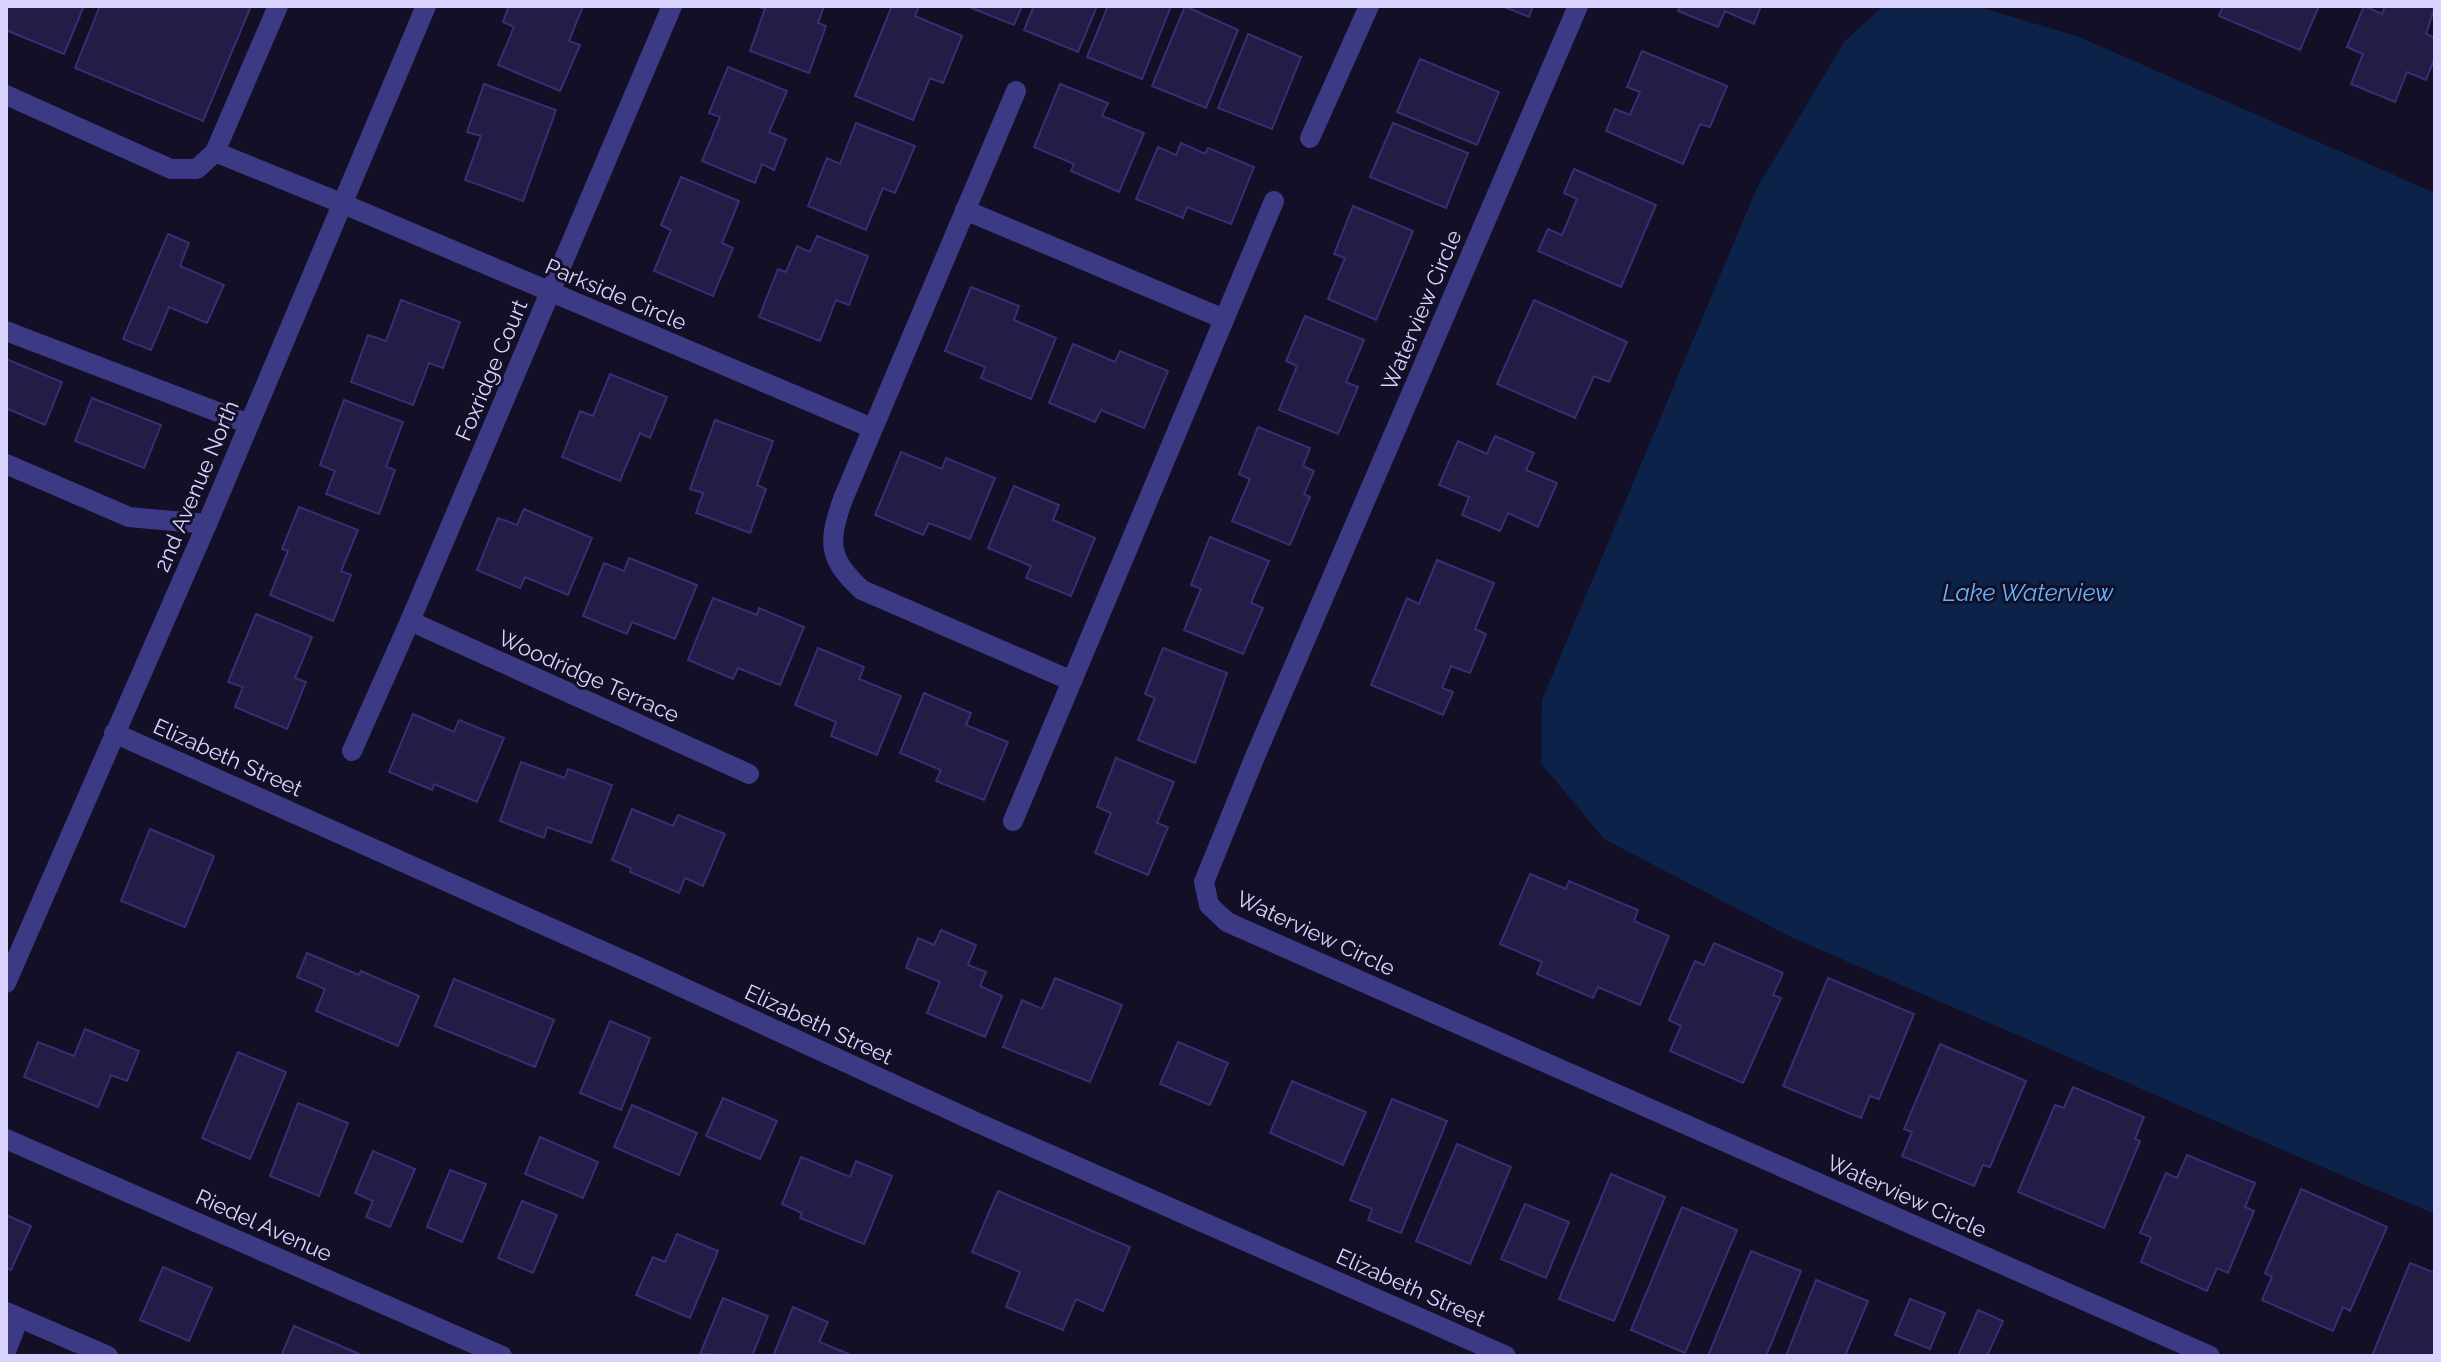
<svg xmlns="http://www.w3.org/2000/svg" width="2441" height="1362" viewBox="0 0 2441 1362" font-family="Raleway,sans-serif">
<rect width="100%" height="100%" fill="#130f26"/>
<polygon fill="#0c2248" points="1883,6 1976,6 2079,37 2435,193 2435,1214 2315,1164 1793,938 1604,839 1541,763 1542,700 1756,190 1844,42"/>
<g fill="#241b47" stroke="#3b2d73" stroke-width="2">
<polygon points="6,6 84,6 64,54 6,30"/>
<polygon points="100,6 251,6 203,121 75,68"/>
<polygon points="509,6 583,6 569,41 580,45 560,91 498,65 514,27 503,22"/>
<polygon points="757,6 824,6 818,23 826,26 809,73 750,51 765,9"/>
<polygon points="892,6 919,6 915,16 962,36 943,83 930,78 913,120 855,96"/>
<polygon points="967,6 1022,6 1014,25"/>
<polygon points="1034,6 1097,6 1078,52 1024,30"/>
<polygon points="1108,6 1171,6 1142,79 1087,57"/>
<polygon points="1185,6 1238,30 1206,108 1152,86"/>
<polygon points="1502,6 1533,6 1529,17"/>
<polygon points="1680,6 1761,6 1754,24 1725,11 1718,27 1678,11"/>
<polygon points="2223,6 2319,6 2300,50 2219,16"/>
<polygon points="2364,6 2382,14 2385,6 2435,6 2426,34 2435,38 2435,57 2426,80 2407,72 2395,102 2351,84 2363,54 2347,47"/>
<polygon points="1248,34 1301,57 1272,129 1218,108"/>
<polygon points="1642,51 1727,86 1710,127 1700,124 1683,164 1606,131 1615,109 1630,115 1640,92 1627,87"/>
<polygon points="1420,59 1499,92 1477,145 1397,112"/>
<polygon points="728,67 787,91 769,132 786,139 774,170 762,164 755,183 702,161 720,117 709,113"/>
<polygon points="484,84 556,110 523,201 465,180 481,136 467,132"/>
<polygon points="1060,84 1108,103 1102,116 1144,133 1119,192 1071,171 1074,164 1034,147"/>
<polygon points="856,123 915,146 895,193 883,188 866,230 808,206 827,158 840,164"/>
<polygon points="1393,123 1468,153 1446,208 1370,177"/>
<polygon points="1181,143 1205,154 1208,148 1254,167 1231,224 1187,207 1183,218 1136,199 1158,147 1176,155"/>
<polygon points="1574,169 1656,205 1621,287 1538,251 1548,229 1562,235 1577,199 1564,193"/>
<polygon points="681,177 739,201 722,243 733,248 713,296 654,271 671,230 661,225"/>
<polygon points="1353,206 1413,231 1376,320 1328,299 1345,258 1334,254"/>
<polygon points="168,234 189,243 180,266 224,285 207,323 169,307 151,350 123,339"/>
<polygon points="817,236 868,256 849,305 836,300 820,341 759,317 778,269 786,272 797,246 810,252"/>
<polygon points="971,287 1019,306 1014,320 1056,338 1031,399 981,378 985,367 945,351"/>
<polygon points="401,300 460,322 443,368 429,363 413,405 351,382 368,335 386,341"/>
<polygon points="1534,300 1627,342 1609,382 1594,376 1575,418 1497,384"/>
<polygon points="1305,316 1364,340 1346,382 1358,387 1338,434 1279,410 1297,366 1286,361"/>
<polygon points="1073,344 1115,362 1120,351 1168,371 1144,428 1101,410 1095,422 1049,403"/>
<polygon points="6,359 62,382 45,425 6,408"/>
<polygon points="610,374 667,397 650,438 640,433 620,481 562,457 580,411 593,416"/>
<polygon points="92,398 161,425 144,468 75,441"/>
<polygon points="344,400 403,422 386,467 395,470 379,514 326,494 335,471 320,465"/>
<polygon points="715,420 773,441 757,485 766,489 750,533 696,513 703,493 690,489"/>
<polygon points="1258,427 1310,448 1303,466 1314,471 1304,494 1310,497 1290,545 1232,521 1250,479 1239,474"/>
<polygon points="1495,436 1534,453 1526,470 1557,483 1538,527 1508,513 1500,531 1462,515 1469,497 1439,485 1458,441 1487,454"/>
<polygon points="901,452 942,469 946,458 995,478 970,539 929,523 923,535 875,515"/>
<polygon points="1014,486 1059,505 1053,520 1095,538 1071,596 1026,578 1031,566 988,548"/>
<polygon points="299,507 358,530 341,571 351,575 333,621 270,595 288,551 282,549"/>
<polygon points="524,509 592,538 568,595 525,577 520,588 477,570 498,518 517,525"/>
<polygon points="1210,537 1269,561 1251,603 1263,608 1243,654 1184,630 1201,589 1191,585"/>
<polygon points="629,558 697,585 675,639 632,622 627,634 583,616 604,563 624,571"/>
<polygon points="1437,560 1494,583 1475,629 1486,634 1470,673 1451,666 1442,688 1453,692 1443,715 1371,685 1407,598 1419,604"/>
<polygon points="713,598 757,615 759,608 804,627 780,685 738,668 733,679 688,660"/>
<polygon points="256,614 312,637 295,678 306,682 287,729 235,707 243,687 228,682"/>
<polygon points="818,648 864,667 859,679 901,696 877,755 831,736 836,722 795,705"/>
<polygon points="1163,648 1227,673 1195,763 1138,740 1155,698 1145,694"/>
<polygon points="924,693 971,713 966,725 1008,742 984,800 936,781 941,770 900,753"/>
<polygon points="413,714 454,732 459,720 504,738 477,802 434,784 432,790 389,772"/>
<polygon points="1116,758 1174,782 1157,823 1168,827 1148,875 1095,853 1111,813 1097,807"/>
<polygon points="521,762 565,778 568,769 612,785 591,843 547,827 544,838 500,821"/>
<polygon points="632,809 673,826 678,815 725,834 703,886 685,878 679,893 630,872 631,868 612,860"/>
<polygon points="150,829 214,856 185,927 121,901"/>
<polygon points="1530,874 1566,889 1569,881 1638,910 1634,921 1669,936 1640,1005 1598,987 1593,998 1537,974 1542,962 1500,944"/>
<polygon points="941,930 976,945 968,965 986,972 980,986 1002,996 985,1037 927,1013 940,982 906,968 918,938 934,945"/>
<polygon points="1714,943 1783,973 1773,995 1781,998 1743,1083 1670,1051 1681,1026 1669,1020 1695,961 1704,965"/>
<polygon points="307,953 359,975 361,971 419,996 398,1046 316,1011 325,989 297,977"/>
<polygon points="1055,978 1122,1005 1090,1082 1003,1047 1022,1000 1042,1009"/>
<polygon points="1828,978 1914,1014 1879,1099 1870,1096 1861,1118 1783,1086"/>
<polygon points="454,979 554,1020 535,1067 435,1026"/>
<polygon points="610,1021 650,1038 621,1110 580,1093"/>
<polygon points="85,1029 139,1051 127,1081 111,1075 98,1107 24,1077 38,1042 74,1056"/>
<polygon points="1178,1042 1228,1063 1210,1105 1160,1084"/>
<polygon points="1940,1044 2026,1081 1990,1167 1983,1165 1974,1186 1902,1156 1912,1132 1904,1129"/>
<polygon points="238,1052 286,1072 250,1159 202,1138"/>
<polygon points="1292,1081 1366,1112 1343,1165 1270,1133"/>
<polygon points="2073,1087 2144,1117 2135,1139 2140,1141 2104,1228 2018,1192 2055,1105 2064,1108"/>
<polygon points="723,1098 777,1121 760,1159 706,1136"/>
<polygon points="1392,1099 1447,1121 1401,1233 1368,1220 1372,1209 1350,1200"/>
<polygon points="298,1103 348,1123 319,1196 270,1176"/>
<polygon points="632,1105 697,1133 679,1175 614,1147"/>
<polygon points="540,1137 598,1162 583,1198 525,1174"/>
<polygon points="1457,1144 1511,1167 1470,1264 1416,1241"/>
<polygon points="373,1151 415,1169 390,1227 366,1217 373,1201 355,1193"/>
<polygon points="2187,1155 2255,1183 2245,1207 2254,1211 2228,1273 2217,1268 2207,1291 2141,1262 2151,1237 2140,1233 2166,1173 2177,1178"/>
<polygon points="801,1157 850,1177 856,1161 892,1176 864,1244 800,1218 802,1213 782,1204"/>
<polygon points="450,1170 486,1184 462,1242 427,1227"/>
<polygon points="1611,1174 1665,1197 1614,1321 1559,1299"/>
<polygon points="2301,1189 2387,1227 2350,1311 2343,1307 2333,1331 2262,1300 2272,1277 2265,1273"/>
<polygon points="998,1191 1130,1247 1103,1311 1076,1299 1063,1330 1006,1307 1020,1272 972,1252"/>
<polygon points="522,1201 557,1215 533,1273 498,1258"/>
<polygon points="1525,1204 1569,1222 1546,1278 1501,1259"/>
<polygon points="1682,1207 1737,1230 1685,1353 1631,1330"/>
<polygon points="6,1215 31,1226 11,1270 6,1268"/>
<polygon points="677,1234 718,1251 690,1318 636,1295 653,1257 665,1262"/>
<polygon points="1751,1251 1801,1271 1766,1356 1708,1356"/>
<polygon points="2410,1263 2435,1273 2435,1356 2372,1356"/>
<polygon points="163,1267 212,1288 189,1341 140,1320"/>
<polygon points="1816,1280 1868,1301 1845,1356 1786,1356"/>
<polygon points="723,1298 768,1316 752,1356 700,1354"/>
<polygon points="1910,1299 1945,1313 1930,1349 1895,1335"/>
<polygon points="793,1307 828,1322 819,1342 849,1354 848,1356 773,1356"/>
<polygon points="1978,1310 2003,1321 1987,1356 1958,1356"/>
<polygon points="294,1326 364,1356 281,1356"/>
</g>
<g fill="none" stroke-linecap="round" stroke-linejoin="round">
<g stroke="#3d3a85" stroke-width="20">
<polyline points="6,95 171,169 197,169 215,152 278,6"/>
<polyline points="215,152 341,203"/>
<polyline points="6,331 249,424"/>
<polyline points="6,464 129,517 207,524"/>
<polyline points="6,1312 108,1356"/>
<polyline points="6,1351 19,1318"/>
</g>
<g stroke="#3d3a85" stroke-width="20">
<polyline points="1578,6 1254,759 1204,882 1209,905 1227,922 2210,1356"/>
<path d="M1016 91 843 499C828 542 827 558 862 590L1072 681"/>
<polyline points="1310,138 1369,6"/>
<polyline points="341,203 872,428"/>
<polyline points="965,210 1224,319"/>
<polyline points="410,621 749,774"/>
<polyline points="114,733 638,967 978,1123 1506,1356"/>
<polyline points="352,751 410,621 672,6"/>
<polyline points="1013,821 1274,201"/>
<polyline points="6,1139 502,1356"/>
</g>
<polyline stroke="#3d3a85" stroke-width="20" points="6,983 207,524 426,6"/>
</g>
<g text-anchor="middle" stroke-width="6" stroke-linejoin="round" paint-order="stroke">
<g font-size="22" fill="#d9d4ff" stroke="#130f26">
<text transform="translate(616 294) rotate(23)" y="8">Parkside Circle</text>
<text transform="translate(1421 310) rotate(-67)" y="8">Waterview Circle</text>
<text transform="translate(491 370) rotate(-67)" y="8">Foxridge Court</text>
<text transform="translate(196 486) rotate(-67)" y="8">2nd Avenue North</text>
<text transform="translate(589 676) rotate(24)" y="8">Woodridge Terrace</text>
<text transform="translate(228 757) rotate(24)" y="8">Elizabeth Street</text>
<text transform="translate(1316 933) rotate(25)" y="8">Waterview Circle</text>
<text transform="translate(819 1024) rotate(25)" y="8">Elizabeth Street</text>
<text transform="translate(1907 1196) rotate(24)" y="8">Waterview Circle</text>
<text transform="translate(264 1225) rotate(24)" y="8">Riedel Avenue</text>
<text transform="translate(1411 1287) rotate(24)" y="8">Elizabeth Street</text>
</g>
<g font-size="24" font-style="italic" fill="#62b6ff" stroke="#130f26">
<text x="2028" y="601">Lake Waterview</text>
</g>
</g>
<rect width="2441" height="1362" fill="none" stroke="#d9d4ff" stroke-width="16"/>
</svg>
